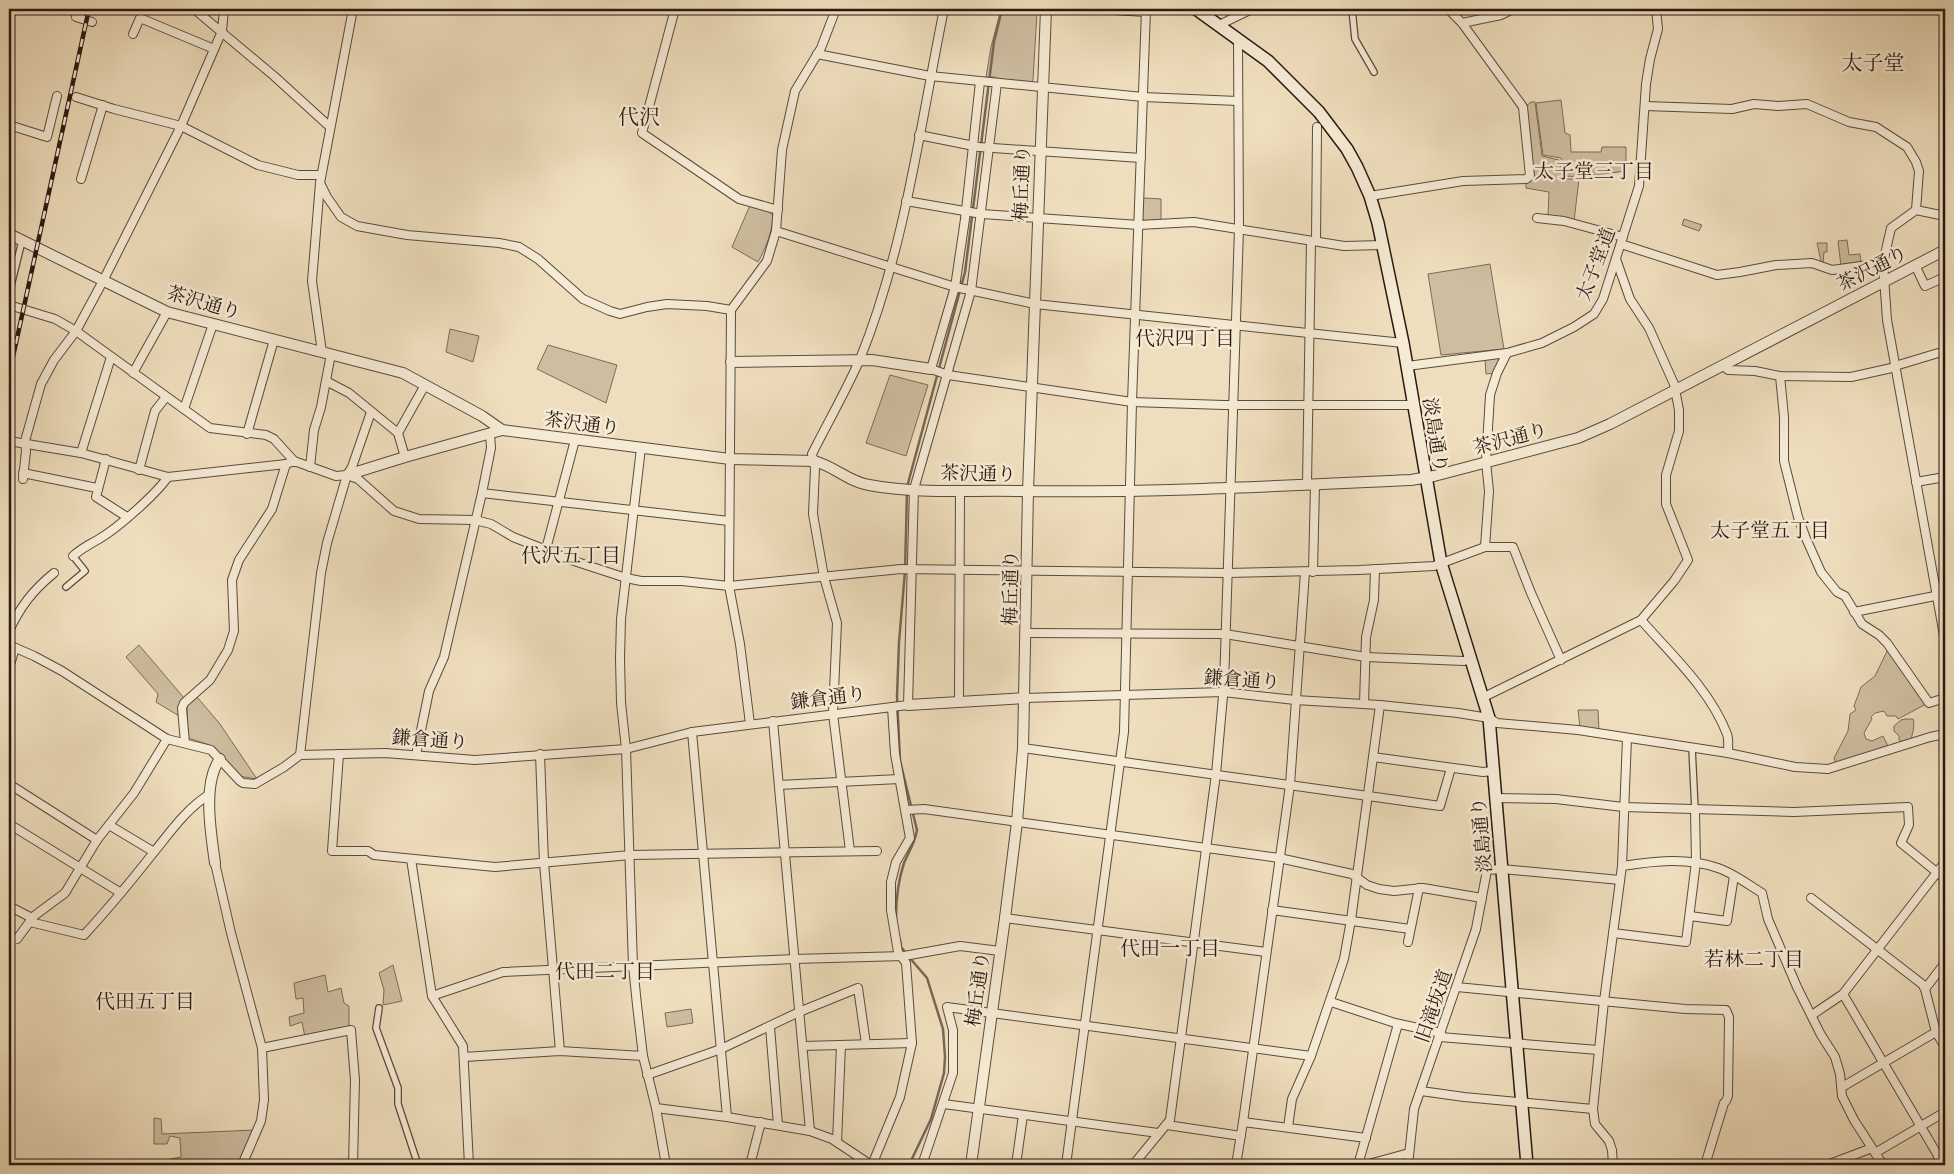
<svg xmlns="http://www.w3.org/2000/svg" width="1954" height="1174" viewBox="0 0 1954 1174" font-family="'Old Standard TT','Noto Serif JP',serif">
<rect width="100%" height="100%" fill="#efdebd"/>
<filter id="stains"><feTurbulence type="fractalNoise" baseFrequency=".004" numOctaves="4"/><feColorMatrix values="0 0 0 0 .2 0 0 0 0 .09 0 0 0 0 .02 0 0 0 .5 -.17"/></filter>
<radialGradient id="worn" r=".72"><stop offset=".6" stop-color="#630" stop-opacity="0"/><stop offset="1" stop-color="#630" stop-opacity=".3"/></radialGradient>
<g fill="#cebda0" stroke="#7c6b59">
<polygon points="1001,9 1035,9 1037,12 1033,80 1031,82 1001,80 994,77 986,77 991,47"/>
<polygon points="1561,100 1565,133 1570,135 1571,152 1601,152 1602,147 1626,147 1626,171 1579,177 1566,176 1561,158 1543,155 1536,103"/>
<polygon points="1531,102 1535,102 1542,156 1559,160 1564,179 1579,179 1574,221 1548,216 1549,192 1526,188 1526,182 1532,176 1525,107"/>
<polygon points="1145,198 1161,199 1161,223 1146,223 1141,217 1141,200"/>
<path d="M751 203 770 212 773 216C772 232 766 248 758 262L732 247Z"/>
<polygon points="1684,219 1702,225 1699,231 1682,225"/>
<polygon points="1847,240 1849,255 1860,254 1861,263 1841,266 1838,241"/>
<polygon points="1817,243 1827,243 1827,252 1824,252 1823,264 1821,261"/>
<polygon points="1490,264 1504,349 1441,355 1428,274"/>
<polygon points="450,329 479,336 473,362 446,352"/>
<polygon points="548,345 617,365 606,403 537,369"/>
<polygon points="1502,357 1495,373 1486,374 1485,359"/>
<polygon points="890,375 928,385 906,456 866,443"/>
<polygon points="139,645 184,698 179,716 156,702 158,694 126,657"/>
<polygon points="1889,647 1928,703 1898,719 1896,716 1887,716 1884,711 1875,713 1871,717 1872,719 1864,733 1866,739 1872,741 1883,736 1888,746 1836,764 1834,758 1848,731 1850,714 1856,710 1854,706 1861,687 1875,676"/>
<polygon points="197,697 220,724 257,779 239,776 213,746 188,738 187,706"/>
<polygon points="1578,710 1598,710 1599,731 1580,728"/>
<path d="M1905 719H1913C1915 725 1913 736 1909 742H1902L1899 740V736L1894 731V726L1901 720Z"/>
<polygon points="393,965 402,1001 383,1005 384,990 379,973"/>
<polygon points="325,975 328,992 341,988 344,1003 349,1006 349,1028 305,1037 302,1022 290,1026 289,1017 304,1013 303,998 296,999 294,983"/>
<polygon points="691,1009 693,1023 667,1027 665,1013"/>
<polygon points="154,1118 161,1119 162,1134 255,1130 240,1165 170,1165 170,1159 181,1157 180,1138 170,1136 167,1144 154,1144"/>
</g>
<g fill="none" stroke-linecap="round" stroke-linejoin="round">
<g stroke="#786756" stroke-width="2.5">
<polyline points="907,487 965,272 994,42 1002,9"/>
<path d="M896 918C896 898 898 881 904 863 909 851 915 843 917 830L900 761 897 696 899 642 905 571 907 492"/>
<polyline points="900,940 901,947 906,953"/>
<polyline points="909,957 927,978 943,1029 945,1057 944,1073 931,1119 909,1165"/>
</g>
<g stroke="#5b4a3d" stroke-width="8">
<g id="pedestrian">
<polyline points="1352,9 1355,39 1374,72"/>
<polyline points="9,294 22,241"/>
<polyline points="9,310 10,313 9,321"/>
<polyline points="66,587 85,571 73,556"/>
<polyline points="1692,748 1695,810"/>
<polyline points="379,1008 376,1028 398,1088 398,1104 418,1165"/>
</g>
</g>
<g stroke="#5b4a3d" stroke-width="10">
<g id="minor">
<polyline points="194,9 274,76 330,127"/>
<polyline points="675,9 642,133 739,199 778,210"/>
<polyline points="1097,9 1145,12"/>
<polyline points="76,17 92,22"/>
<polyline points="1462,23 1501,15 1513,9"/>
<polyline points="1219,25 1252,9"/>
<polyline points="133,34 140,18 214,49"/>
<polyline points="817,54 930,76 1143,97 1238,101"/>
<polyline points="980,82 965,219 955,287 931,369 948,375 1132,402 1224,405 1413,405"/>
<polyline points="76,97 114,109 181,126 258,165 298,175 321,175"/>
<polyline points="1645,106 1732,109 1754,104 1778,106 1807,104 1849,122 1876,127 1907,147 1916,162 1919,171 1916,210"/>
<polyline points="9,125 47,137 57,96"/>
<polyline points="919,135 979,147 1141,158"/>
<polyline points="81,179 103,105"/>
<polyline points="320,183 327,197 341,217 357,226 407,235 499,243 519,247 538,259 583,299 610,311 620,314 647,307 667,304 707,306 731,310 729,586 740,644 750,724"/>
<polyline points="1370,196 1463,181 1526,179 1530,176 1523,107 1462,23 1448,9"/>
<polyline points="906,201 982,214 1038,218 1139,225 1194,222 1344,246 1383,245"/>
<polyline points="1945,216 1916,210 1891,228 1883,263 1887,320 1945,641"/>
<polyline points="1537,218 1564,221 1623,237"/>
<polyline points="776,231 955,287 1035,304 1403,343"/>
<polyline points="1316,241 1317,127"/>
<polyline points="1621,244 1717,275 1740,272 1776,265 1812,263 1832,270 1883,263"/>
<polyline points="1915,265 1925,286 1945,277"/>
<polyline points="9,305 55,319 76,331 210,428 266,435 274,439 294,461"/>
<polyline points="731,310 767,261 776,231 782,150 795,91 821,48 836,9"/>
<polyline points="322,352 312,281 320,183 353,9"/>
<polyline points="1723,365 1728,370 1755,371 1780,376 1851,377 1896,367"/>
<polyline points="1407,366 1507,353"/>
<polyline points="1895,366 1945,351"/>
<polyline points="133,373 167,312"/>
<polyline points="1780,376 1784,417 1784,461 1798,517 1805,536 1821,572 1837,592 1845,596 1862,624 1879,635 1887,643 1929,703 1945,698"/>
<polyline points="326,381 349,393 398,433"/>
<polyline points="184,409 213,324"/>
<polyline points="247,434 274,340"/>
<polyline points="9,441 81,453 168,477 286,464 294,461 336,476 347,475 358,479 394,511 419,519 475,520 491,524 513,537 574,561 626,578 641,581 682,581 729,586 901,569 1227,573 1359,570 1434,566 1485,547 1513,547 1531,593 1561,660"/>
<polyline points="641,448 621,619 620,658 621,703 626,749 633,966 637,1005 643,1056 656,1108 666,1165"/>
<polyline points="81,453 111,357"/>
<polyline points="405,457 398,433 425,385"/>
<polyline points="106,459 96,497 127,517"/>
<polyline points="310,467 314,430 321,407 331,354"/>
<polyline points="139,470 155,411 166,397"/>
<polyline points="23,473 97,488"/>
<polyline points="23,479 26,451 25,441 41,384 54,360 76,331 103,281 181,126 222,31 224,9"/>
<polyline points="1916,482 1945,477"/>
<polyline points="1307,484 1311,241"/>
<polyline points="482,493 729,521"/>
<polyline points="1485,547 1489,491 1486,462 1490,395 1497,373 1507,353 1542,343 1574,327 1594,314 1603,299 1639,186 1646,84 1650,59 1658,29 1656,9"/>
<polyline points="546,549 575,440"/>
<path d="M73 556C83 547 87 546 99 539 118 528 155 495 168 477"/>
<polyline points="1313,572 1315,484"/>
<polyline points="1854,612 1945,594"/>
<path d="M1641 620C1672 655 1710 690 1727 734 1729 739 1728 747 1728 753"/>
<path d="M9 631C20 607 33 590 54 573"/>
<polyline points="1027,633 1225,634 1366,657 1464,661 1471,659"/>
<polyline points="9,645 34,656 62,671 167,739 211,750 240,781 243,783 255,784 284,767 300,755 385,753 475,760 626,749 692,732 908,705 914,489 971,291 997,83"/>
<polyline points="9,668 15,648"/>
<polyline points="1484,697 1641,620 1674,581 1688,560 1666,504 1666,475 1679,431 1679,410 1674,384 1649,328 1630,299 1616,259"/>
<polyline points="1025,698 1223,692 1295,700 1380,705 1458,713 1489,718 1497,723 1578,730 1728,753 1795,767 1828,769 1930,737 1945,734"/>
<polyline points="959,701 960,490"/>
<polyline points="1364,704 1366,637 1374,600 1375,569"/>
<polyline points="773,721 810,1131"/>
<polyline points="692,732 727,1117"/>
<polyline points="185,743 182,708 184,703 210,680 228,650 234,631 232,580 239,560 272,509 286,464"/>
<polyline points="1023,748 1440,806 1451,768"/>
<polyline points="339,754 332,851 368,851 374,855 495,867 631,855 877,851"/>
<polyline points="540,754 544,863 560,1051"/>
<polyline points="300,755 321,573 327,543 347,475 352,467 371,412"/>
<polyline points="416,755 429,691 444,657 482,493 491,448 490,434"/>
<polyline points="1373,757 1483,772 1493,771"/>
<polyline points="9,784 97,840"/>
<polyline points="779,785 899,779"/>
<polyline points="1495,798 1556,799 1623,807 1794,812 1908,807 1909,825 1901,843 1945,879"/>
<polyline points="906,810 924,809 1279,858 1352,874 1367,885 1379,889 1394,891 1423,888 1482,898"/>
<polyline points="9,824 121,893"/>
<polyline points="109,825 154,852"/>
<path d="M850 851 833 714 837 623 824 577 813 514 815 468 812 454C828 422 846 391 860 359 905 248 920 126 944 9"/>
<polyline points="411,859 432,996 463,1046 469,1165"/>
<polyline points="215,863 231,933 262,1048 264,1100 261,1121 242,1165"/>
<path d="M1622 866C1654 861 1687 857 1718 868 1733 873 1749 885 1762 893L1768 919 1797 987 1821 1035 1835 1057 1840 1074 1842 1096 1854 1120 1883 1165"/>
<polyline points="1811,898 1922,984 1925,989 1936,1032 1945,1047"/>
<polyline points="9,906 32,918"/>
<polyline points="1272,910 1410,929"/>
<polyline points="1690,916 1727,921 1734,876"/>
<polyline points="1005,918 1266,952"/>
<path d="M30 922 84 935C109 908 132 880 154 852 171 831 187 808 210 794"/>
<polyline points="1613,933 1686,942 1696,862 1695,810"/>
<polyline points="9,941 17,939 34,916 65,893 97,840 134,793 167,739"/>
<polyline points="1408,942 1419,888"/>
<polyline points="1457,987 1685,1009 1726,1010 1729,1017 1728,1096 1726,1101"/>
<polyline points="1925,989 1945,963"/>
<polyline points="1843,994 1937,1154 1941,1165"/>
<polyline points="432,996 503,972 794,959 904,956 960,946 1000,951"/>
<polyline points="1331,1002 1395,1023 1441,1033"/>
<polyline points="1812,1015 1843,994 1945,862"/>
<polyline points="770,1027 778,1125"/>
<polyline points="1440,1037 1598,1050"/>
<polyline points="803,1046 912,1043"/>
<polyline points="262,1048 351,1030 355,1080 353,1165"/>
<polyline points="464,1057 560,1051 643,1056"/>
<polyline points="647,1075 721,1049 799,1012 858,988 866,1044"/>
<polyline points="1842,1087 1936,1032"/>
<polyline points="1421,1091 1464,1097 1593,1109"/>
<polyline points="944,1104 1158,1133"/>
<polyline points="656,1108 727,1117 810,1131 832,1139 871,1165"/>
<polyline points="1243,1122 1366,1138"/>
<polyline points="1167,1125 1241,1136"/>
<polyline points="1288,1127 1292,1099 1311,1056 1344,959 1351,920 1380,705"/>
<polyline points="837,1142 841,1045"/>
<polyline points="1875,1153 1945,1112"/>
<polyline points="1777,1164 1780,1165"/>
<polyline points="750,1165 761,1122"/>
<polyline points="872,1165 900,1097 912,1043 906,963 898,952 891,910 891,882 896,862 910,838 895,754 892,707"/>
<polyline points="922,1165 953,1073 953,1030 947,1007 1311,1056"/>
<polyline points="1016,1165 1023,1115"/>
<polyline points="1066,1165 1124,732 1132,402 1146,9"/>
<polyline points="1133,1165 1170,1120 1216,774 1224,685 1239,229 1238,39"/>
<polyline points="1236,1165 1243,1122 1290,785 1305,572"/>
<polyline points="1358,1165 1398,1024"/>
<polyline points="1365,1165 1409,1153"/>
<polyline points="1408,1165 1414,1109 1476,929 1487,870 1502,869 1620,880"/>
<polyline points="1613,1165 1612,1150 1609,1141 1595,1124 1593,1109 1604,1001 1622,866 1627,738"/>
<polyline points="1705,1165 1724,1103"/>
<polyline points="1827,1165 1872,1148"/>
</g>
</g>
<g stroke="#5b4a3d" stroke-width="12">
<g id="tertiary">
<path d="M9 234 167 312 403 373 482 416 502 430 730 459 814 461C834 466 849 482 869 485 917 494 968 490 1017 491 1149 493 1280 486 1411 480L1434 476 1578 438 1610 424 1945 250"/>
<polyline points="731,362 872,360 931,369"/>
<polyline points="347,475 405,457 502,430"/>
<polyline points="908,705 1025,698"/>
<path d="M215 863C211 834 202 783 220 759"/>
<polyline points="971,1165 1005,918 1017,822 1023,748 1028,491 1046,9"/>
</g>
</g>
<g stroke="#2a1912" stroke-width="14">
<polyline id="secondary" points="1196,9 1268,61 1319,112 1347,149 1357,167 1370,196 1378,223 1403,343 1441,563 1489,718 1527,1165"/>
</g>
<use href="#pedestrian" stroke="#f5ead4" stroke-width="5.5"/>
<use href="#minor" stroke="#f5ead4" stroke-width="8"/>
<use href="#tertiary" stroke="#f5ead4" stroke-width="10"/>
<use href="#secondary" stroke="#f5ead4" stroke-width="11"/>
<g stroke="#2a1912" stroke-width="4.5">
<polyline id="rail" points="9,375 89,9"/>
</g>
<use href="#rail" stroke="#f5ead4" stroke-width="2.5" stroke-dasharray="8" stroke-linecap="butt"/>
</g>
<g text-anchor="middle" stroke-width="5" stroke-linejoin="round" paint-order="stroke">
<g font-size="19" fill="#2a1912" stroke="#f5ead4">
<text transform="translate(1021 183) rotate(-88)" y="7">梅丘通り</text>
<text transform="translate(1595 264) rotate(-69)" y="7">太子堂道</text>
<text transform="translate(1872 268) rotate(-27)" y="7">茶沢通り</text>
<text transform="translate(204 302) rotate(16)" y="7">茶沢通り</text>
<text transform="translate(582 423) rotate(7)" y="7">茶沢通り</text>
<text transform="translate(1436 435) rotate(81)" y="7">淡島通り</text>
<text transform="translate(1510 438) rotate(-15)" y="7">茶沢通り</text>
<text transform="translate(978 473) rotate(1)" y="7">茶沢通り</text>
<text transform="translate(1010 588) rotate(-89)" y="7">梅丘通り</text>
<text transform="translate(1242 679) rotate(4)" y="7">鎌倉通り</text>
<text transform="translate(828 697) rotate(-7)" y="7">鎌倉通り</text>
<text transform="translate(430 739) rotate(4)" y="7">鎌倉通り</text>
<text transform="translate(1481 835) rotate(-95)" y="7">淡島通り</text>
<text transform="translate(977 989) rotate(-82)" y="7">梅丘通り</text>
<text transform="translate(1433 1006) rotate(-71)" y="7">旧滝坂道</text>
</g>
<g font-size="20" fill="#2a1912" stroke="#f5ead4">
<text x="1594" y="178">太子堂三丁目</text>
<text x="1185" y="345">代沢四丁目</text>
<text x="1770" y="537">太子堂五丁目</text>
<text x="571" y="562">代沢五丁目</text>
<text x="1170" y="955">代田一丁目</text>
<text x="1754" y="966">若林二丁目</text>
<text x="605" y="978">代田二丁目</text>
<text x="145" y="1008">代田五丁目</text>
</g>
<g font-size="21" fill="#2a1912" stroke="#f5ead4">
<text x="1873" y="70">太子堂</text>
<text x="639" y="124">代沢</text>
</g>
</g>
<rect width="1954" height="1174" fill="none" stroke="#efdebd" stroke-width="30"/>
<rect x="10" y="10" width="1934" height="1154" fill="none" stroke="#2a1912" stroke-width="2.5"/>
<rect x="15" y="15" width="1924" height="1144" fill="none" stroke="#2a1912"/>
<rect width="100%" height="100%" filter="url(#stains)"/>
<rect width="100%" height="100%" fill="url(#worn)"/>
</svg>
